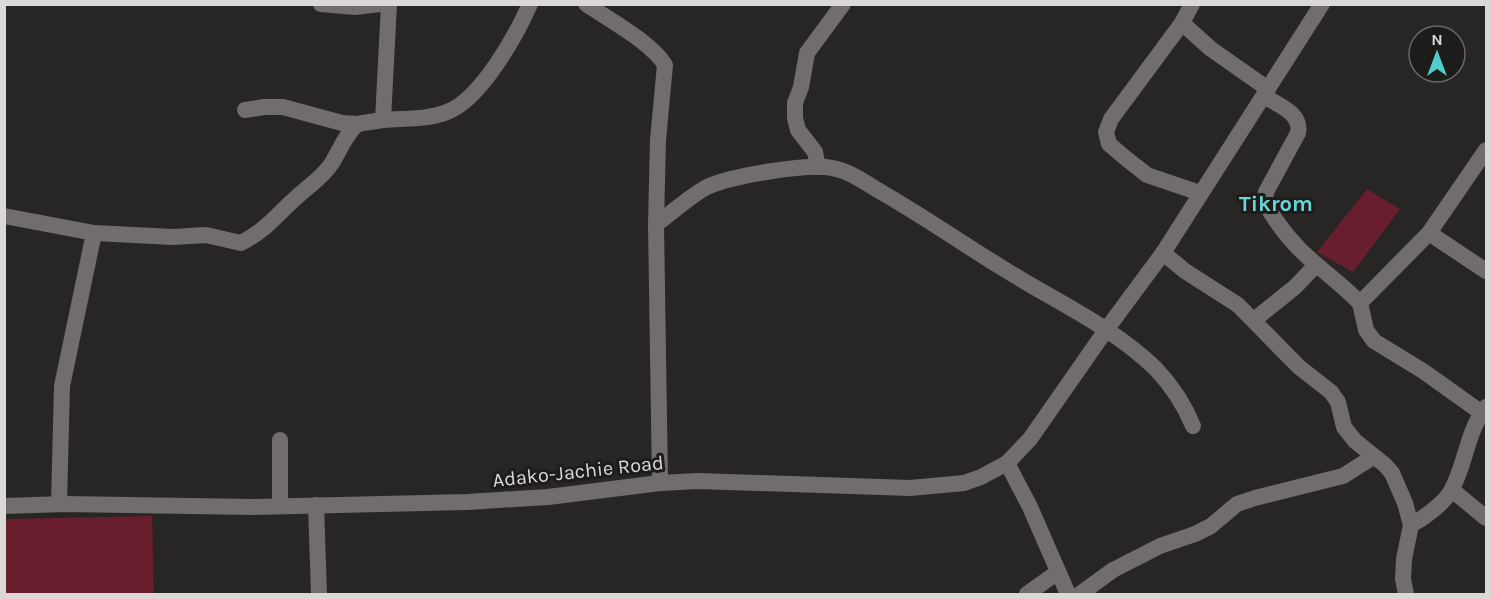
<svg xmlns="http://www.w3.org/2000/svg" width="1491" height="599" viewBox="0 0 1491 599" font-family="Karla,sans-serif">
<rect width="100%" height="100%" fill="#282525"/>
<g fill="#681e2c">
<polygon points="1367,189 1400,209 1353,272 1317,252"/>
<polygon points="152,516 154,594 5,594 5,519"/>
</g>
<g fill="none" stroke-linecap="round" stroke-linejoin="round">
<g stroke="#716d6d" stroke-width="16">
<polyline points="321,4 355,7 380,4"/>
<path d="M586 4C608 19 652 43 665 65L658 140 656 224 660 483"/>
<polyline points="1192,4 1182,23 1111,119 1106,132 1109,144 1123,156 1147,175 1200,193"/>
<polyline points="1182,23 1211,49 1268,89"/>
<path d="M1264 96C1278 105 1302 113 1298 133L1266 192 1265 203C1278 226 1297 249 1317 265 1332 278 1346 289 1360 303"/>
<polyline points="245,110 264,107 283,107 342,123 357,124 383,120 389,4"/>
<path d="M383 120C404 118 427 120 447 112 480 100 516 36 530 4"/>
<polyline points="818,167 815,152 798,130 795,118 795,103 801,87 807,53 843,4"/>
<path d="M4 216 94 233 173 237 206 235 241 243C268 229 276 215 298 196 310 185 323 177 332 163 341 148 344 137 357 124"/>
<path d="M656 224C672 213 690 196 707 187 730 176 808 163 832 168 850 171 866 183 881 192 923 216 963 244 1004 269 1055 301 1113 327 1156 369 1172 386 1184 404 1193 426"/>
<polyline points="1429,233 1486,271"/>
<polyline points="1163,253 1185,271 1238,305 1299,367 1331,392 1338,402 1344,427 1355,441 1385,465 1392,473 1405,503 1411,525 1404,559 1403,579 1406,594"/>
<polyline points="1254,320 1295,287 1316,265"/>
<polyline points="1482,413 1423,371 1374,341 1366,330 1360,303 1429,233 1486,150"/>
<polyline points="280,440 280,505"/>
<polyline points="1007,463 1030,439 1106,330 1163,253 1322,4"/>
<polyline points="1452,490 1486,518"/>
<polyline points="59,504 62,386 94,233"/>
<polyline points="316,505 319,594"/>
<polyline points="4,506 65,504 253,507 467,502 548,497 660,483 698,481 910,488 964,483 981,477 1007,463 1030,507 1068,594"/>
<path d="M1411 525C1424 518 1446 502 1452 489 1466 463 1467 431 1486 407"/>
<polyline points="1027,594 1058,572"/>
<polyline points="1080,594 1113,570 1160,546 1195,534 1211,526 1237,504 1255,498 1343,476 1373,457"/>
</g>
</g>
<g text-anchor="middle" stroke-width="6" stroke-linejoin="round" paint-order="stroke">
<g font-size="20" fill="#dbd8d8" stroke="#1e1b1b">
<text transform="translate(578 471) rotate(-6)" y="7">Adako-Jachie Road</text>
</g>
<g font-size="22" font-weight="bold" fill="#6ad6d7" stroke="#1e1b1b">
<text x="1276" y="211">Tikrom</text>
</g>
</g>
<rect width="1491" height="599" fill="none" stroke="#dbd8d8" stroke-width="12"/>
<g transform="translate(1437 54)"><circle r="28" fill="#1e1b1b" stroke="#6a6767" stroke-width="1.5"/>
<path d="M0-4.5L10 22L0 15L-10 22Z" fill="#52cdce"/>
<text y="-9" font-size="16" font-weight="bold" text-anchor="middle" fill="#dbd8d8">N</text>
</g>
</svg>
